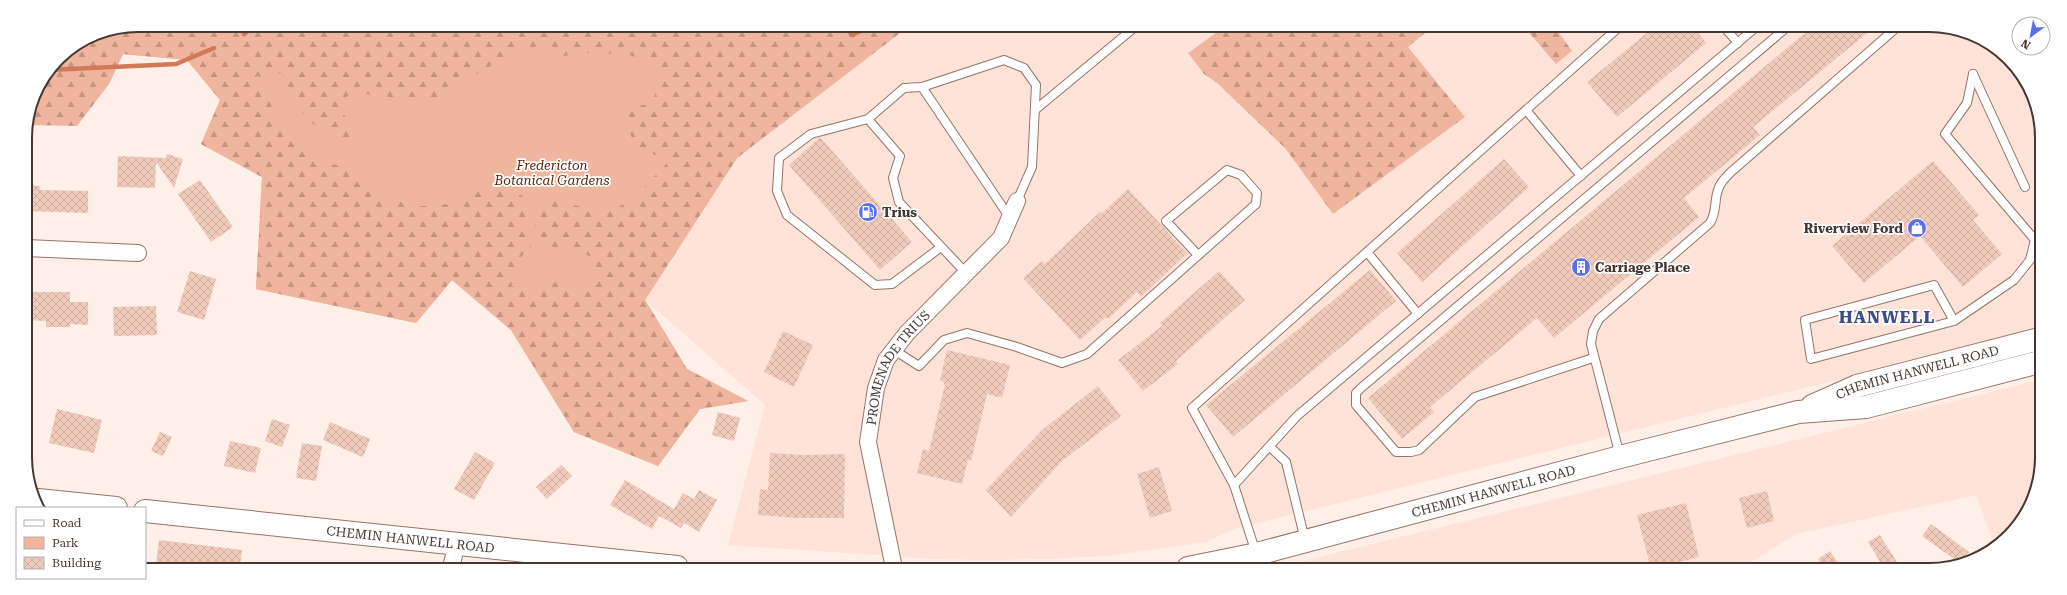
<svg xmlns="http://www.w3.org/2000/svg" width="2067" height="595" viewBox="0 0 2067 595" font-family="'Roboto Serif',serif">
<defs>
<pattern id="forest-firs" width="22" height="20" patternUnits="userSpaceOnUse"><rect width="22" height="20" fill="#f0b59f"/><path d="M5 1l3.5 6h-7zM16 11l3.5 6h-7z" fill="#c49482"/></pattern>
<pattern id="building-cross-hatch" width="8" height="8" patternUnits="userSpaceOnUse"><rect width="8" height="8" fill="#f0cbbc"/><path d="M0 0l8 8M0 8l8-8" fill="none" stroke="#cfafa2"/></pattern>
</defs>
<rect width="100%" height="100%" fill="#feefe9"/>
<g fill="#ffe3d9">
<polygon points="907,27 1224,27 1188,53 1204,74 1217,83 1285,148 1333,214 1408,47 1431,28 1958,29 2014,63 2040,116 2039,330 1234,529 1206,542 1108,556 1048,559 988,560 933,559 728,545 765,405 645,300 737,158"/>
<polygon points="2039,380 2038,486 2003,542 1995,547 1976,495 1796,534 1740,569 1284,568 1287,565"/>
</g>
<polygon fill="#f0b59f" points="138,25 907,27 737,158 645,300 687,369 748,401 700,409 658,466 574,432 511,330 452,280 416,323 256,289 262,177 201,144 220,100 187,60 123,54 109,84 37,88 58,58 95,34"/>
<g fill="url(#forest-firs)" fill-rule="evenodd">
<path d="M138 25 908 27 737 158 645 300 687 369 748 401 700 409 658 466 574 432 511 330 452 280 416 323 256 289 262 177 201 144 220 100 187 60 123 54 109 84 77 126 27 125 37 88 58 58 95 34ZM529 48 563 56 589 53 627 54 644 60 662 75 652 103 621 110 635 146 669 161 635 197 608 213 540 197 534 212 538 252 569 248 592 257 594 282 579 288 556 282 531 291 512 286C509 270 516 257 531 250L528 200 519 194 507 189H481L458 203 410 207 400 201 382 198 371 194 342 167 313 156 278 123 263 84 256 76 268 78 282 72 286 92 308 120 336 140H352L353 125 343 114 347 96 364 94 424 101 453 93 480 71Z"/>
<polygon points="1224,27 1431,28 1408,47 1465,117 1333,214 1285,148 1217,83 1204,74 1188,53"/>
<polygon points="1525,28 1562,28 1559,33 1572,51 1556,64"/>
</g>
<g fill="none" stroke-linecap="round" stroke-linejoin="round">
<g stroke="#d27a58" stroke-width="4.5">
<polyline points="846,26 852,35 869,27"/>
<polyline points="244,34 254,25"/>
<polyline points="49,70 176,64 214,48"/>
</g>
</g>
<g fill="url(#building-cross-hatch)">
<polygon points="1653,28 1694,28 1706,43 1617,117 1587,82"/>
<polygon points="1811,28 1872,29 1753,127 1760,135 1684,198 1699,217 1554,338 1537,318 1430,407 1434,412 1402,439 1368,398"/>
<polygon points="820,137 912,242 880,270 789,165"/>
<polygon points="167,154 183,159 174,188 156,162 155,188 117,187 118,156 166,158"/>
<polygon points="1504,159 1529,187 1422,282 1397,253"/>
<polygon points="1933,161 1979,215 1973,220 2002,254 1963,287 1920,236 1864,283 1832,246"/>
<polygon points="200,180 233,227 211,242 178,194"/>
<polygon points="26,185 40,186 40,190 88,191 88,213 26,211"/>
<polygon points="1128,189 1187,253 1141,297 1137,292 1108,319 1106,317 1080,340 1023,278 1042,261 1045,264 1100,212 1101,214"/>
<polygon points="1370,270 1396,301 1233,437 1206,405"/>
<polygon points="190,271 216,279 204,320 177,312"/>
<polygon points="1219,271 1245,300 1176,361 1178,364 1143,391 1118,360 1162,326 1160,323"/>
<polygon points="26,292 70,292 70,302 88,302 88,325 70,324 70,327 46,327 46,321 26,320"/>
<polygon points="156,306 157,335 114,336 113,307"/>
<polygon points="783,331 813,345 794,387 764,372"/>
<polygon points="947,350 1010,365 1002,398 987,394 971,461 968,460 962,484 917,473 923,449 929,451 945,384 940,380"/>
<polygon points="1098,386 1121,416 1062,461 1011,517 986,490 1042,430"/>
<polygon points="57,409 102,420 94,453 49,443"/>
<polygon points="718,412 740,418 734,441 712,435"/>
<polygon points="272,419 290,425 282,447 265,441"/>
<polygon points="330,422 370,439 363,457 323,440"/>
<polygon points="160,432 172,437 163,456 151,451"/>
<polygon points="230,441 261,448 255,473 224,466"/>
<polygon points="302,443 322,446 316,481 296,478"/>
<polygon points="475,452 495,463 474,500 454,489"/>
<polygon points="770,453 803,455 845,454 844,518 798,518 758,515 760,489 768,490"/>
<polygon points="561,465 572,476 547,499 536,487"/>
<polygon points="1159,467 1172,511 1150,518 1137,474"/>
<polygon points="625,480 674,509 683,493 694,499 699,490 717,500 699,532 684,523 681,528 659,516 652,529 610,505"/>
<polygon points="1767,491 1774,521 1747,528 1739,498"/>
<polygon points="1686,503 1699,557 1651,569 1637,515"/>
<polygon points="1931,524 1969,552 1961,564 1922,536"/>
<polygon points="1880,535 1902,570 1885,570 1868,542"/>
<polygon points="159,540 242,550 240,566 177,566 156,564"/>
<polygon points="1830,551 1843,570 1825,570 1818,559"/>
</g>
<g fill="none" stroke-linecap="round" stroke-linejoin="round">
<g stroke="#957467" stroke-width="10">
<g id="service">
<polyline points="1725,28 1738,43"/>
<polyline points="1973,74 2025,187"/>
<polyline points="922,87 1010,218"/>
<polyline points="1035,110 1135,27"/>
<polyline points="1526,110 1581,176"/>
<polyline points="868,119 811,134 779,158 777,191 787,215 875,285 892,284 941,247"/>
<polyline points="1367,252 1418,314"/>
<polyline points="966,273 899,202 893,178 900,156 868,119 904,88 922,87 1004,60 1024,68 1036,85 1032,167 1017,201"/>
<polyline points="1954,321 1934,285 1805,320 1811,359 1954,321 2014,280 2030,260 2035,240 1945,134 1967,103 1973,74"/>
<polyline points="894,350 919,366 944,340 967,333 1017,347 1062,363 1087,354 1256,204 1257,193 1241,175 1227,170 1166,221 1198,255"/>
<polyline points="1593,358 1475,397 1419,450 1411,452 1396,452 1356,405 1356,393 1361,388 1786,28"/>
<polyline points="1270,447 1286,462 1305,540"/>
<path d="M1620 456 1591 344 1593 331 1599 319 1710 223C1717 212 1714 201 1718 190 1720 182 1726 177 1731 172L1895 29"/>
<polyline points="1234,485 1192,408 1618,28"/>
<polyline points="1256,553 1234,485 1297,416 1755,28"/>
</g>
</g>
<g stroke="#957467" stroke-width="18">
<g id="minor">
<polyline points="26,248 138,253"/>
<polyline points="1257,554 1261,568"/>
<polyline points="451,567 457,544"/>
<path id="s1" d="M894 568 868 442 876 388 886 360 907 333 1001 238 1017 201"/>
</g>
</g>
<g stroke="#957467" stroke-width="24">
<g id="secondary">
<path id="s2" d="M1812 406 1857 386 2039 339"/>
<polyline points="38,500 116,508"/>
<path id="s3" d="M145 511 677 567"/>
<path id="s4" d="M1188 568 1257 554 1620 457 1798 412 1866 407 2039 362"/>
</g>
</g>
<use href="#service" stroke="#fff" stroke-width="8"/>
<use href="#minor" stroke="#fff" stroke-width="16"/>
<use href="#secondary" stroke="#fff" stroke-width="22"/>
</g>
<defs>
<g id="fuel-disc" transform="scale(1)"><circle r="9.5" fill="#5a70e6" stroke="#fff"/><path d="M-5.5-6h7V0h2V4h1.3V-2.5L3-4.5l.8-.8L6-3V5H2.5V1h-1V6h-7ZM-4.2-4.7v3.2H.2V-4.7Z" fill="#fff"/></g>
<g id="shop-disc" transform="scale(1)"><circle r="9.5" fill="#5a70e6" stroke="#fff"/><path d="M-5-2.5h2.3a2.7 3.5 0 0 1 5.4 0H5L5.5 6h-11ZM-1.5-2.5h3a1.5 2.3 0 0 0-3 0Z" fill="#fff"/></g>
<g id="building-disc" transform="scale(1)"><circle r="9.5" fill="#5a70e6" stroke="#fff"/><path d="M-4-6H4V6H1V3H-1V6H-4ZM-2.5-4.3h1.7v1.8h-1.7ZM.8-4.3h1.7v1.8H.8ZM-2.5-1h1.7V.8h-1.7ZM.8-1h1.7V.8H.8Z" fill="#fff"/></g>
</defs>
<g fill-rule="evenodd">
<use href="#fuel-disc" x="868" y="212"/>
<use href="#shop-disc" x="1917" y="228"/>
<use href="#building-disc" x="1581" y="267"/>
</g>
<g text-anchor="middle" stroke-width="3.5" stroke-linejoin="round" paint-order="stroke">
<g font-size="13" font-style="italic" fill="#5d240c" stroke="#fff">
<text x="552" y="170">Fredericton<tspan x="552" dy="15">Botanical Gardens</tspan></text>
</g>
<g font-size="13" font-weight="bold" fill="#453731" stroke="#fff" text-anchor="start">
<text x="882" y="217">Trius</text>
<text x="1903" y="233" text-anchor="end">Riverview Ford</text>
<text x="1595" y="272">Carriage Place</text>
</g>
<g font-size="13" fill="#453731" stroke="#fff">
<text dy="5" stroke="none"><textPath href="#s1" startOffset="211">PROMENADE TRIUS</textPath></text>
<text dy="5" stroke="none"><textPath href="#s2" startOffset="111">CHEMIN HANWELL ROAD</textPath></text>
<text dy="5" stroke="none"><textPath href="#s4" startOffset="315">CHEMIN HANWELL ROAD</textPath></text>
<text dy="5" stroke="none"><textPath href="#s3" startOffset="267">CHEMIN HANWELL ROAD</textPath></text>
</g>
<g font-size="17" font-weight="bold" letter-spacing="1" fill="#3e4c88" stroke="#fff">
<text x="1887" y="323">HANWELL</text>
</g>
</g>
<path d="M0 0H2067V595H0ZM138 32H1929A106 106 0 0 1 2035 138V457A106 106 0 0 1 1929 563H138A106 106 0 0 1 32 457V138A106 106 0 0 1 138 32Z" fill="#fff" fill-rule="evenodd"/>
<path fill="none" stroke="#453731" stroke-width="2" d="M138 32H1929A106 106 0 0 1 2035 138V457A106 106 0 0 1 1929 563H138A106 106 0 0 1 32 457V138A106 106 0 0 1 138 32Z"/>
<rect x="16" y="507" width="130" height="72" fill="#ffffff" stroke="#b5afad"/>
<rect x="24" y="520" width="20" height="6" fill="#ffffff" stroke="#b5afad"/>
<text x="52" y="527" font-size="12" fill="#453731">Road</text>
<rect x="24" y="537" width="20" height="12" fill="#f0b59f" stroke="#b5afad"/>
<text x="52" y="547" font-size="12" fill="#453731">Park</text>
<rect x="24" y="557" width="20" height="12" fill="url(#building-cross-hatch)" stroke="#b5afad"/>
<text x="52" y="567" font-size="12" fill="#453731">Building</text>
<g transform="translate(2031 36) rotate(212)"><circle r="19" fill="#ffffff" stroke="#b5afad"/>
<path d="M0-3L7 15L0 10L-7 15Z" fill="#5a70e6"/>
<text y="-6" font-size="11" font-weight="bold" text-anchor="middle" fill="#453731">N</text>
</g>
</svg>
